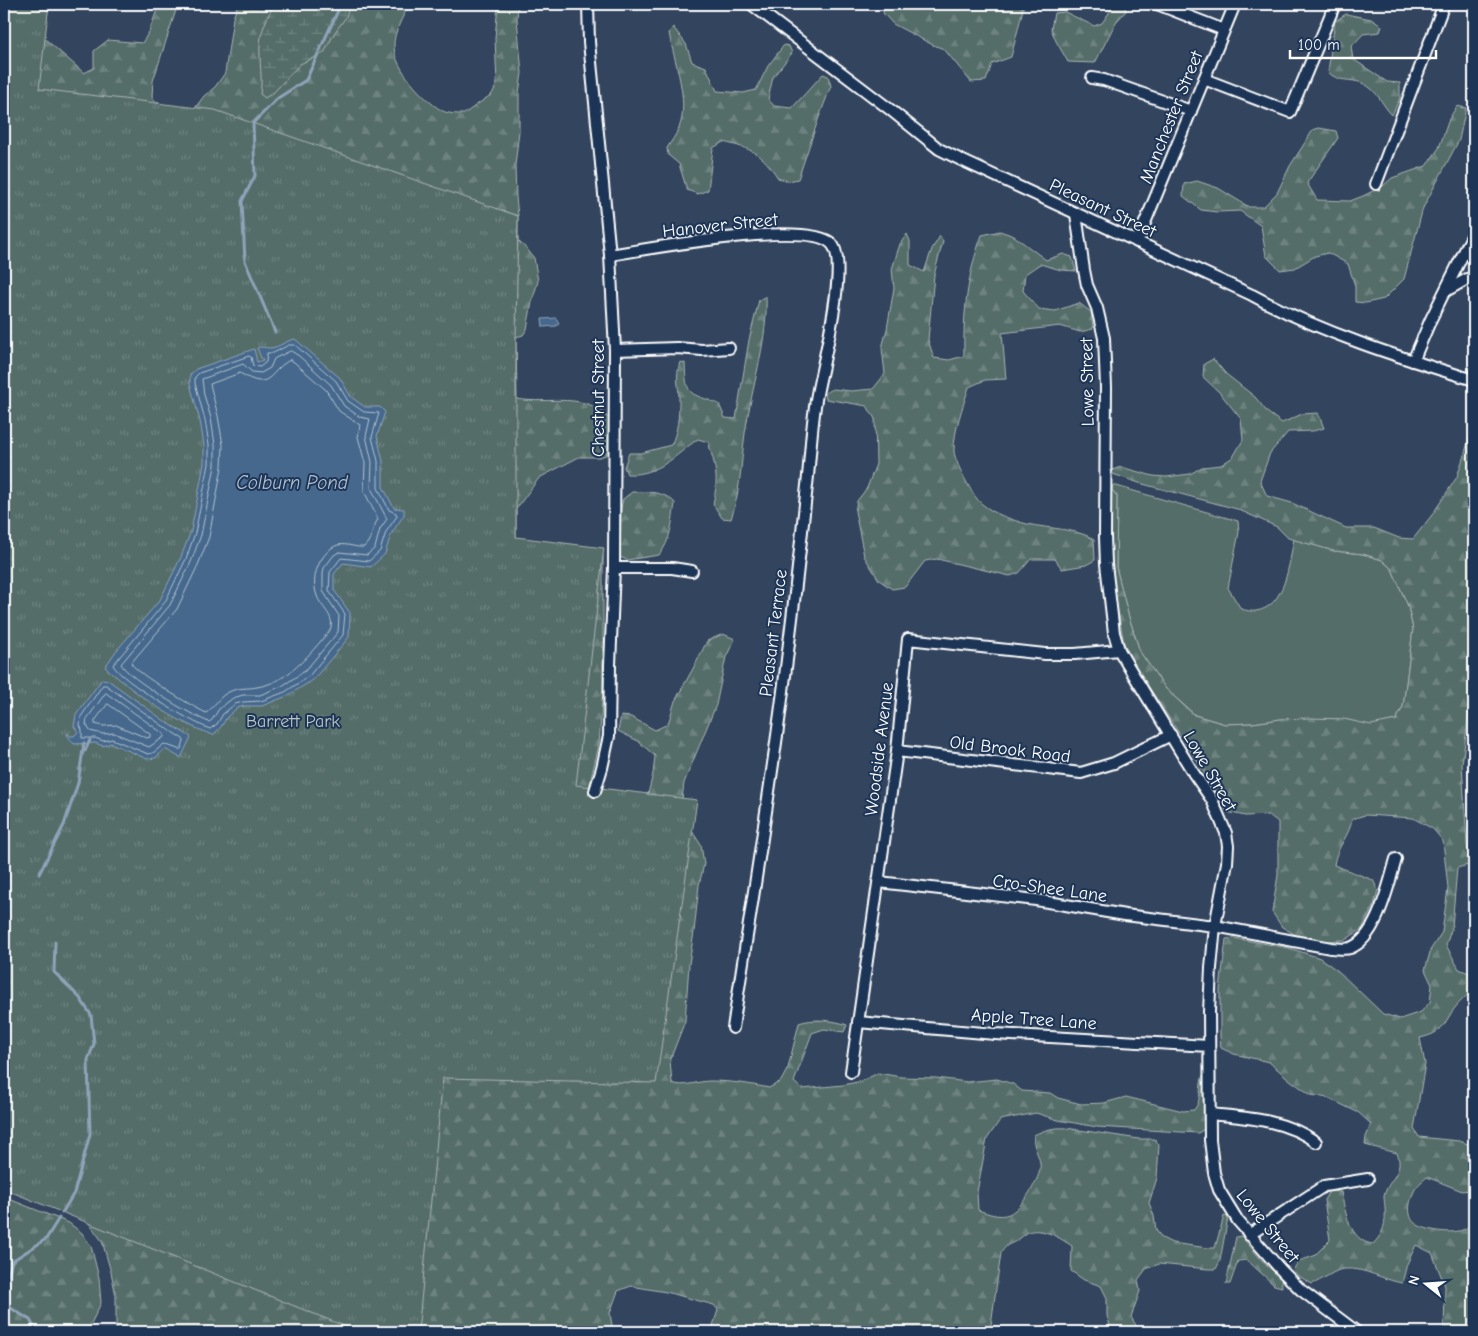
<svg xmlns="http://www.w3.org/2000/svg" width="1478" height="1336" viewBox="0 0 1478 1336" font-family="'Comic Neue',sans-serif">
<defs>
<pattern id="forest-firs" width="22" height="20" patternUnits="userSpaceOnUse" patternTransform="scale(1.25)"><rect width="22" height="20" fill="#546d69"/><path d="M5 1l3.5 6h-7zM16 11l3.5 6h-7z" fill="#6e8380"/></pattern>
<pattern id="wetland-marsh" width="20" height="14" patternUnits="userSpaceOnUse" patternTransform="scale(1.25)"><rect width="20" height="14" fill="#546d69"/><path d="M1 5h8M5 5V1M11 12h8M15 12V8" fill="none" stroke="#6e8380"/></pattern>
<pattern id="park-tufts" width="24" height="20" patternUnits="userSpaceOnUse" patternTransform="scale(1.25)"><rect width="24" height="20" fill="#546d69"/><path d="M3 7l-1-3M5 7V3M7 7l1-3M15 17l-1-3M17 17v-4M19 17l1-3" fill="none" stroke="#6e8380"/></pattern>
</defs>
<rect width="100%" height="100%" fill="#33445e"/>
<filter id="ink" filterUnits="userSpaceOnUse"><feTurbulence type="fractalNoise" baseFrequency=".02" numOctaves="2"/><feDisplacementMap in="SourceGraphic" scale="10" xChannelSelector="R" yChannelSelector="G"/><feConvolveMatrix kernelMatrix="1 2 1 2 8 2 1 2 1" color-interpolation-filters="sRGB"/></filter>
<g filter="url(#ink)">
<path fill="#546d69" stroke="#aab6b4" d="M1113 485 1238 521 1239 532 1228 588 1241 609C1245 610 1252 612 1256 611 1286 607 1289 562 1294 539L1334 551 1363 554 1382 560 1392 569 1408 606 1413 629 1403 707 1396 720 1371 726 1344 719H1281L1253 723 1225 724 1195 715 1166 689 1140 652 1128 614 1116 567 1117 496 1112 490Z"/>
<g fill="url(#forest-firs)" stroke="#aab6b4">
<path d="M4 4H49L44 38 84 73 94 68V51L108 40 142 43 149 32 159 4H171L177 7 153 81 152 96 155 101 184 113 195 108 204 96 215 87 225 73 233 18 238 4H409C403 17 393 33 394 47 395 69 423 99 441 110 447 114 457 114 464 114L492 94 497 84 495 38 498 5 518 4 517 19 522 73 519 93V131L515 166 516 197 518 216V241L527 249 534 258 538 281 532 302 527 329 523 335 516 337 517 399C548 405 587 390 610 420L608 449 606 455 599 457H579L539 478 516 509V538L603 556V688L599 745 589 787 612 790 637 796 648 794 653 774 655 756 638 741 618 731 621 716 631 717 655 730 668 724 675 701 695 665 707 641 723 634 735 639 726 657 716 705 684 783 682 799 684 819 701 845 704 864 699 885 694 932 689 964 685 1021 670 1060 672 1083C685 1088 697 1081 710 1081 730 1081 750 1084 769 1088L781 1081 788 1068 799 1023C813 1018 834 1020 847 1025L844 1032 824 1029 812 1033 794 1082 802 1089 843 1085 862 1081 878 1073 901 1077 936 1078 967 1082 997 1079 1013 1084 1022 1091 1050 1093 1058 1098 1081 1104 1104 1103 1126 1097 1183 1111 1194 1110C1203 1099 1198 1085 1204 1073L1207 1076 1204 1128 1203 1130 1198 1133 1097 1127 1058 1120 1036 1113 1000 1120 987 1139 977 1192 978 1210C987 1213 999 1218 1009 1214 1021 1209 1038 1182 1040 1169 1042 1157 1031 1147 1034 1135 1044 1130 1054 1127 1066 1128L1139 1139H1155L1159 1145 1157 1178 1149 1203 1154 1216 1156 1230 1162 1238 1172 1243 1208 1248H1215L1224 1216 1228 1217 1220 1261 1216 1269H1208L1159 1264 1146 1269 1138 1280 1140 1291 1131 1317 1137 1327 1136 1332H1112L1107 1316V1298L1101 1286 1084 1280 1071 1271 1072 1246C1060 1238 1043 1227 1028 1232 1025 1234 1022 1237 1019 1239 1009 1246 1008 1242 1001 1253L990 1332H711L718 1310 714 1305 666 1292 631 1286 618 1291 610 1313 613 1332H116V1296L111 1272 102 1241 88 1222Z"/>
<polygon points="886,4 1023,4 1023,9 1011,57 992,64 986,81 971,82 944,49 933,45 893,24 883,13"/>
<polygon points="1115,4 1124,4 1126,11 1116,22 1095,63 1068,62 1056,41 1051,29 1054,13 1065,12 1094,26 1102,23"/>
<path d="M1346 14 1371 19 1382 26 1380 32 1363 34 1351 47 1353 59 1387 82 1400 83V98L1392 115C1381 104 1378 90 1362 83 1349 78 1339 83 1328 72L1335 21Z"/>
<path d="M673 27 686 44 692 62 706 67 717 91 743 93 756 90 768 66 784 45 789 46 792 53 773 77 768 99 774 106 792 108 823 74 828 76 831 86 818 120 798 179 788 181 778 178C761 152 752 149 723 142L713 148 708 190 698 194 687 190 679 164 668 155 667 148C671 142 676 135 679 128 690 101 674 61 669 33Z"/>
<polygon points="1457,106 1466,108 1459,140 1423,208 1404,279 1384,299 1366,303 1355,302 1355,286 1348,264 1328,253 1315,256 1295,268 1280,270 1266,256 1261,226 1240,211 1217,212 1201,210 1183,196 1184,184 1197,181 1218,188 1249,207 1263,207 1277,193 1290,166 1313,130 1319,128 1336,131 1338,138 1307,183 1317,200 1350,201 1363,196 1383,186 1392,178 1426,166 1439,148 1449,119"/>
<path d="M1000 231 1014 236 1046 260 1063 254 1072 257 1076 271 1061 270 1040 264 1025 274 1023 291 1039 309 1055 311 1079 303 1091 312 1093 329 1080 332 1060 326 1002 333 1006 379 985 380 969 387C963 407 954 429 954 450 953 459 974 499 982 504 994 514 1012 520 1027 524 1050 529 1074 528 1094 539L1095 560 1086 565 1062 569 1055 559H1031L1019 573 1010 576 937 559 925 561 905 587 892 589 879 580 864 556 855 511 857 501 867 488 876 464 875 419 867 406 826 399 825 393 833 389 851 391 873 389 885 374 882 348 887 329 894 288 892 269 900 244 907 234 910 241V265L924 272 932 249 940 236 943 241 934 275 928 340 934 358 949 360 964 356C963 314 967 275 982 235Z"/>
<path d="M766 296C768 338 754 379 747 421 741 453 742 487 731 519L722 518 713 504C719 477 716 468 708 442L698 439C675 455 659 476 627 474L624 467 629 453H641L671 445C678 431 679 416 679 400 679 384 675 378 680 362L685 363C686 398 689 392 719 404L725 418 736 419 749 340 759 300Z"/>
<path d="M1213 359 1226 374 1255 397 1268 413 1282 423 1302 414 1318 413 1324 428 1313 431 1288 432 1270 453 1260 481 1267 496 1292 503 1346 528H1374L1399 538 1413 539 1432 515 1457 477 1474 424V675L1462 764 1467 845 1472 864 1457 868 1452 927 1446 945 1459 969 1474 975V989C1468 995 1460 1001 1454 1009 1443 1025 1443 1033 1420 1038L1425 1064 1414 1129 1419 1137 1459 1141 1474 1146V1158L1469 1190 1462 1191 1427 1177C1424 1180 1418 1184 1416 1188 1410 1197 1405 1216 1416 1224 1426 1231 1458 1236 1468 1227 1471 1224 1473 1220 1474 1217V1332H1444L1445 1286 1432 1253 1416 1245 1407 1264 1402 1283C1383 1280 1364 1267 1344 1269 1336 1269 1321 1281 1312 1284L1297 1275 1293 1270 1299 1261 1314 1256 1330 1240 1324 1200 1329 1191 1341 1192C1345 1211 1350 1242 1373 1244 1384 1233 1386 1223 1385 1208 1385 1205 1384 1200 1384 1196 1388 1179 1405 1173 1397 1153L1365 1145 1366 1137 1371 1124 1359 1113 1328 1098 1311 1095 1290 1080 1269 1062 1234 1054 1221 1048 1220 1036V990L1226 939 1234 938 1289 948 1320 958 1338 971 1383 1014 1400 1019 1421 1012 1430 1002 1432 985 1425 970 1431 949 1442 932 1448 888 1443 841 1433 829 1413 818 1365 815 1352 819C1350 836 1336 847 1334 865L1373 880 1378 890 1374 905 1362 929 1345 940 1325 941 1296 935 1282 927 1272 912 1278 875V822L1269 815 1245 816 1227 812 1196 759 1133 663 1124 643 1111 576 1110 495 1112 490 1117 496 1116 567 1128 614 1140 652 1166 689 1194 715 1225 724 1253 723 1281 719 1311 718 1344 719 1371 725 1396 720 1403 707 1413 629 1408 606 1392 569 1382 560 1363 554 1334 551 1288 538 1277 527 1237 509 1139 483 1113 474 1112 470 1121 467 1153 476 1166 477 1190 474 1202 467 1221 465 1233 457 1243 440 1241 419 1220 393 1203 377 1204 364Z"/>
<path d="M632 492C649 492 664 491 675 503 672 522 671 541 659 555L627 560 620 557 621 508 623 499Z"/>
<polygon points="4,1197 69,1223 82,1233 91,1246 99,1278 101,1303 87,1332 4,1332"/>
<polygon points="1241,1236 1267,1266 1281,1277 1282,1287 1274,1285 1247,1260 1238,1261 1230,1284 1226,1284 1236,1237"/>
</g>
<path fill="url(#wetland-marsh)" stroke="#aab6b4" d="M274 4H329L348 10 346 17 335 32 324 53 300 64 274 92 265 98 260 94C263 78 259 62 260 45 260 32 268 16 274 4Z"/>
<polygon fill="url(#park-tufts)" stroke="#aab6b4" points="4,4 49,4 39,89 215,110 518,216 516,337 516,537 604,548 576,785 697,800 656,1083 443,1078 418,1332 359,1332 4,1189"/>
<g fill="#45688c" stroke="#8fa4ba">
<polygon points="556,318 559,323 557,324 557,326 543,327 542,319"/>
<path d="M295 339 340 378 351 397 365 407H380L385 412 377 436 383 461V487L394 508 404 509V515L391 534 385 554 371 567 343 563 334 574V590L350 613 349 637 313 680 287 696 262 706H244L237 708 227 717 221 727 213 735C173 721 136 694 105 667L116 651 160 600 181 557 191 531 204 464V445L200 421 190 384V375L196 369 254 349 257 362 263 360 262 358H261L257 348C262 346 265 348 270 348 278 348 287 340 295 339Z"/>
<polygon points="102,679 108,680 166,722 191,737 181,758 165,749 155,758 147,759 111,743 103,746 95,743 74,744 67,735 68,733 70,736 74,736 78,732 74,726 76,715"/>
</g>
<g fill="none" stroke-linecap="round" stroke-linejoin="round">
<g stroke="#b5c3d1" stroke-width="1">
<path d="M289 345H295L336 381 348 401 364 412 379 413 372 437 378 461V488L389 510 396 513 397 516 386 532 380 551 369 561 341 558 330 572 329 591 345 614 343 635 309 676 285 692 261 701 243 702 235 704 223 714 217 724 210 729C191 722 121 681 113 665L165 602 186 559 195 533 209 464V444L205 420 195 383V377L199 373 249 356 251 357 253 366 260 367 266 362 267 353H273Z"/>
<path d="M291 351 299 356 331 385 344 406 360 417 370 419 366 436 372 462 371 488 387 519 380 529 375 548 367 555 339 552 334 555 324 568 323 574V591L339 616 338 632 305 671 282 686 260 695H243L233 698 219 709 212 720 209 722C192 716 128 678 121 664L170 605 191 562 201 535 215 466V445L211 418 204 395 202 379 243 364 252 372 261 373 270 368 274 359Z"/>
<path d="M290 360 294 362 326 390 339 411 360 425 358 437 365 463 364 491 378 519C372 528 372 540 364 547 355 548 347 543 338 545 331 547 327 552 323 557 315 568 312 583 317 596 321 608 336 616 330 630 328 634 323 638 320 642 304 661 284 683 257 687 248 689 240 687 231 691 219 695 213 709 206 713 192 706 137 674 131 663L177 609 198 565 209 537 222 467 223 445 218 416 210 384 240 373C272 393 268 371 290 360Z"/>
<polygon points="103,685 106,685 163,726 183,739 184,741 181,749 178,749 164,744 153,753 148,754 112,739 103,741 95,738 82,738 82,730 80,725 81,717"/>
<polygon points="106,693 164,734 164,737 149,747 114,733 103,734 90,731 86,724 87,719"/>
<polygon points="108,704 150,734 150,737 147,738 116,725 103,726 95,724 95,721"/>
</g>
<g stroke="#8fa4ba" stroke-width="3">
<polyline points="275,332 245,261 242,201 255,176 253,123 278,98 306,80 341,4"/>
<polyline points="85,751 90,740"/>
<polyline points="39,874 64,825 78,783 84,743"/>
<polyline points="55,942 54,972 80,998 91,1015 94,1044 88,1060 90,1134 74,1193 62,1213"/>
<polyline points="4,1290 12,1261 46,1239 59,1218"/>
<polyline points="4,1290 9,1307 30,1320 37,1332"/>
</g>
<g stroke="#fff" stroke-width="14">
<g id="minor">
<polyline points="588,4 589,42 610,255 615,350 614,568 610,665 609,736 602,768 595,791"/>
<path d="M751 4 892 111 928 140 939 149 961 160 1252 295C1322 333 1398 357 1474 380"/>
<polyline points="1157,4 1224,30"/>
<polyline points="1092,78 1104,80 1191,111"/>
<polyline points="1204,79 1290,112 1335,4"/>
<polyline points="1376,184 1444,4"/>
<polyline points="1076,214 1084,270 1087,285 1097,308 1104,338 1106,387 1105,537 1106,564 1114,633 1119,650 1127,664 1194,774 1212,800 1226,833 1228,846 1227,863 1215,926 1211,968 1209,1012 1210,1140 1214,1173 1219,1190 1238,1221 1281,1270 1301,1290 1357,1332"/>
<polyline points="1137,242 1235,4"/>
<path d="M610 255C646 249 809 219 832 244 849 263 823 363 818 389 812 417 811 447 808 476 802 532 796 588 789 643 774 772 752 900 733 1028"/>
<polyline points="1446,291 1467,279 1474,277"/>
<polyline points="615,350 677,348 702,350 729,348"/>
<polyline points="1413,361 1431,319 1474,232"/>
<polyline points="614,568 672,568 692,571"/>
<polyline points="897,751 1081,773 1114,763 1171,735"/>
<path d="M879 882 1036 900 1125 915 1215 926 1331 948C1337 948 1345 950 1350 948 1377 939 1389 883 1396 859"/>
<polyline points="858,1022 995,1034 1209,1046"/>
<polyline points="851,1072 897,751 908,639 1045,654 1075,654 1119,650"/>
<path d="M1210 1114C1247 1118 1284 1119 1316 1142"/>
<polyline points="1249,1235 1324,1186 1368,1179"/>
</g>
</g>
<use href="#minor" stroke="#1d3557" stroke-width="10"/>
</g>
</g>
<g text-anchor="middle" stroke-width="4" stroke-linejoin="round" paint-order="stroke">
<g font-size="18" fill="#fff" stroke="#1d3557">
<text transform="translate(1171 117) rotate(-68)" y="6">Manchester Street</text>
<text transform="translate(1103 208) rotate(25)" y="6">Pleasant Street</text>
<text transform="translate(720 225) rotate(-6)" y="6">Hanover Street</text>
<text transform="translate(1087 382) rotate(-91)" y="6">Lowe Street</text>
<text transform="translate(598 398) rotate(-90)" y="6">Chestnut Street</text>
<text transform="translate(773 633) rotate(-83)" y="6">Pleasant Terrace</text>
<text transform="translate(879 749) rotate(-83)" y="6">Woodside Avenue</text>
<text transform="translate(1010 749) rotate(7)" y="6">Old Brook Road</text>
<text transform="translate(1210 771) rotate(60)" y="6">Lowe Street</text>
<text transform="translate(1050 888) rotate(8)" y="6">Cro-Shee Lane</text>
<text transform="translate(1034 1019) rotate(4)" y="6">Apple Tree Lane</text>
<text transform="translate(1268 1226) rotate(51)" y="6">Lowe Street</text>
</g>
<g font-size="18" fill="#bbc5c3" stroke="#1d3557">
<text x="293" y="727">Barrett Park</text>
</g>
<g font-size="19" font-style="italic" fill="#b5c3d1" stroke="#1d3557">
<text x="292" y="489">Colburn Pond</text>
</g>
</g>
<rect width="1478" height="1336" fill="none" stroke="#1d3557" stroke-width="20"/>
<rect x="10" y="10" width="1458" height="1316" fill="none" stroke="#fff" stroke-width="2" filter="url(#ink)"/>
<g transform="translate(1426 1284) rotate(287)" stroke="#1d3557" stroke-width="4" paint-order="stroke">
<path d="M0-4L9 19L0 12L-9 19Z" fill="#ffffff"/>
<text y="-8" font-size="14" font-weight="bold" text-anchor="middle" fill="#ffffff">N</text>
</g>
<path d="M1290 50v8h146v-8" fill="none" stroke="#ffffff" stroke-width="2.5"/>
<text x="1298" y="50" font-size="15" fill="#ffffff" stroke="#1d3557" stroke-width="4" paint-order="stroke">100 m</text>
</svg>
